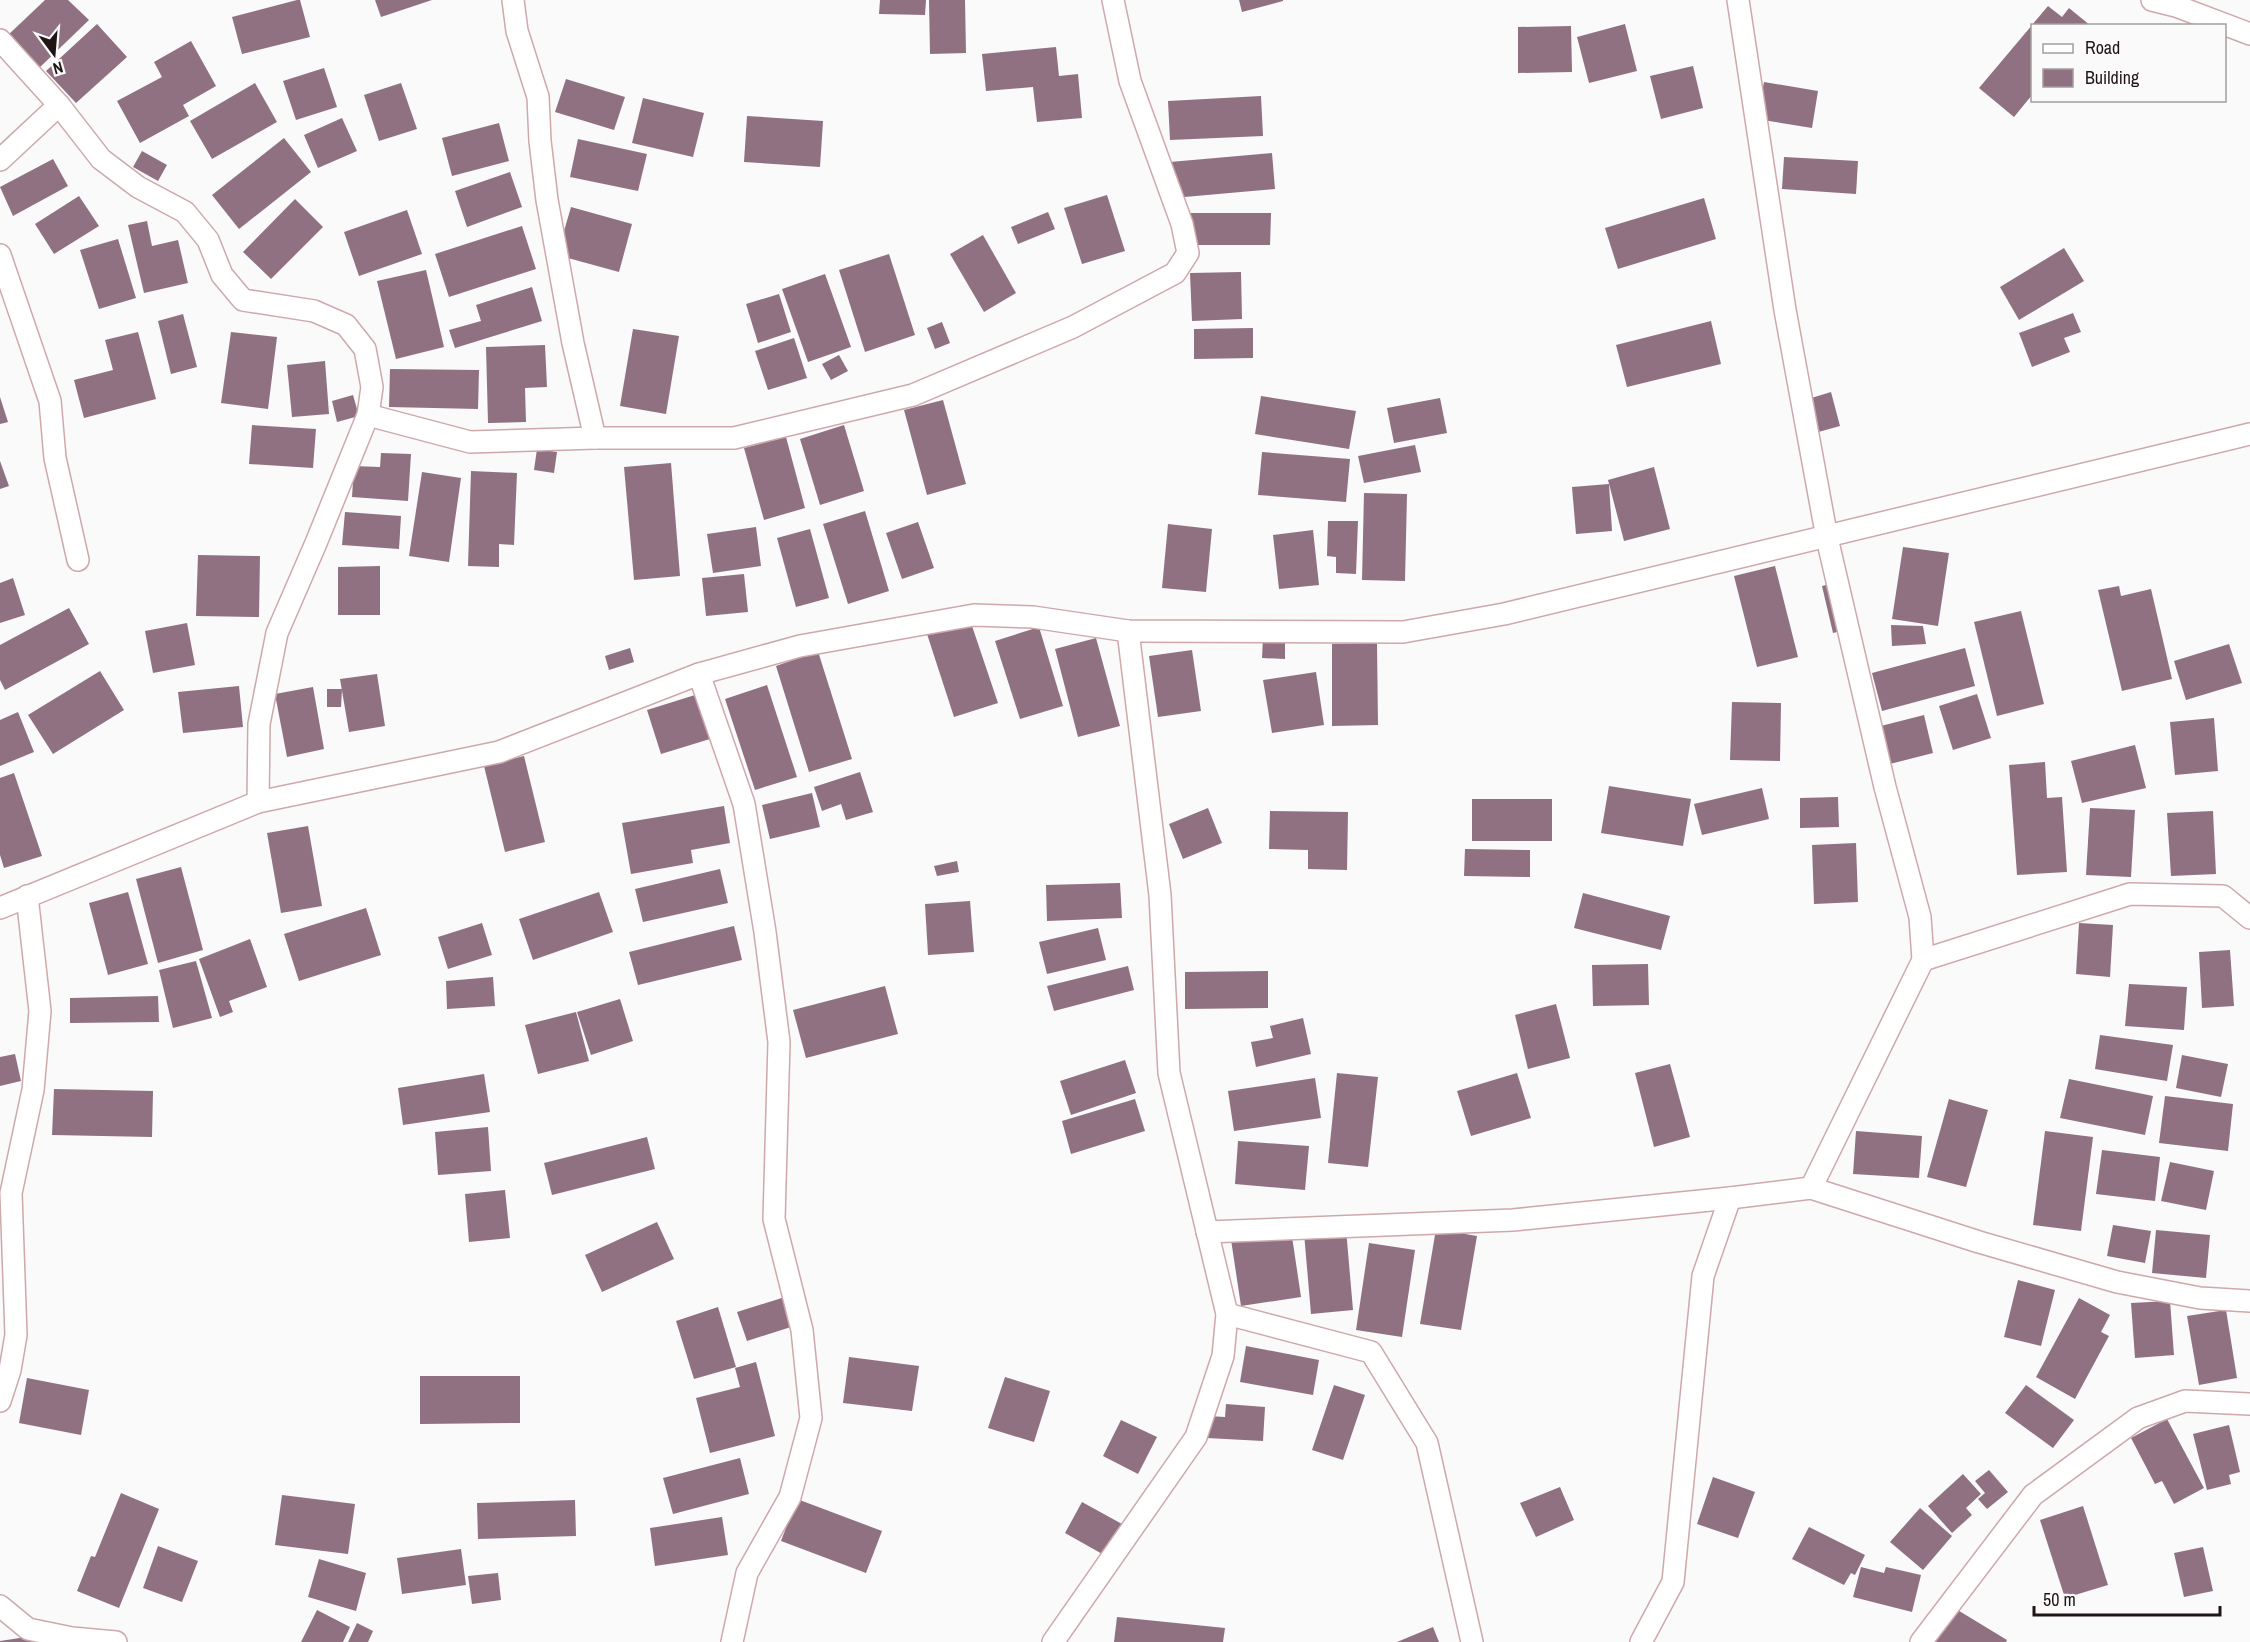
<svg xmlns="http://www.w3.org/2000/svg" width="2250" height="1642" viewBox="0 0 2250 1642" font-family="'Archivo Narrow',sans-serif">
<rect width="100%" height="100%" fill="#fafafa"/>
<g fill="#907182">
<polygon points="45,0 68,0 89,20 37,70 6,37"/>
<polygon points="297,0 300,0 310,37 242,54 232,17"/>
<polygon points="375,0 432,0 381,17"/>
<polygon points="880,0 926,0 925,15 879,14"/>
<polygon points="929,0 965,0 966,53 930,54"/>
<polygon points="1239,0 1283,0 1283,1 1242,12"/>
<polygon points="2048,6 2062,17 2069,8 2091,26 2032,26 2032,95 2014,117 1979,88"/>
<polygon points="97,24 127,57 76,103 46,71"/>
<polygon points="1625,24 1637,71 1589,83 1577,37"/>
<polygon points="1571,26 1572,72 1518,73 1518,27"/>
<polygon points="191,41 216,86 183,105 189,116 140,143 117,101 162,77 154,62"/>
<polygon points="1056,47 1059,76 1078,74 1082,118 1037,122 1033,87 986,91 982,54"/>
<polygon points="1693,66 1703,108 1661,119 1650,76"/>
<polygon points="324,68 337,107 296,120 283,81"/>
<polygon points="566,79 625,97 614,130 555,112"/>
<polygon points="1764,82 1818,91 1812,128 1757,119"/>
<polygon points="255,83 277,122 212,159 190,121"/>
<polygon points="401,83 417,129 379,141 364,95"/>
<polygon points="1261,96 1263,136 1170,140 1168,101"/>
<polygon points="643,98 704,113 693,157 632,143"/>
<polygon points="747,116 823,121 820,167 744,162"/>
<polygon points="342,118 357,151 318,168 304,135"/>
<polygon points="499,123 509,161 452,176 442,138"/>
<polygon points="284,138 311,172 239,229 212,195"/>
<polygon points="578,139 647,154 638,191 570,177"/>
<polygon points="142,151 167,165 158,181 133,167"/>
<polygon points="1272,153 1275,189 1173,198 1170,162"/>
<polygon points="1784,157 1858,161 1856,194 1782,189"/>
<polygon points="53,159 68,186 13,216 0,187"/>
<polygon points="510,172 522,207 467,227 455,191"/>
<polygon points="1107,195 1125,251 1082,264 1064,208"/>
<polygon points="79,196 99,226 54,254 35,224"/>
<polygon points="1704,198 1716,239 1618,269 1605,228"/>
<polygon points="295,199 323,227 271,279 243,252"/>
<polygon points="571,207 632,224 619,272 557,255"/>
<polygon points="407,210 422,254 359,276 344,232"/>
<polygon points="1048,212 1055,229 1018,244 1011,227"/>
<polygon points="1180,213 1271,213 1270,245 1179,245"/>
<polygon points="147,221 152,246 178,240 188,283 144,293 128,225"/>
<polygon points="522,226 536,269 449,297 435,254"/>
<polygon points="983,235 1016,293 984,312 950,254"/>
<polygon points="118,239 136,298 99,309 80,250"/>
<polygon points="2064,248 2084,281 2019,320 2000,287"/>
<polygon points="889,254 915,335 865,352 839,270"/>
<polygon points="426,270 444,347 396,359 377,281"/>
<polygon points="1241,272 1242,319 1192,321 1190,273"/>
<polygon points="825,274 851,347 808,362 782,289"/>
<polygon points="532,287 542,321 455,348 449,330 481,321 476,305"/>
<polygon points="779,294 791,332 758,343 746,304"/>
<polygon points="2073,313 2081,332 2064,338 2070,352 2032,367 2019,333"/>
<polygon points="183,314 197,367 171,374 158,321"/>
<polygon points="1711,321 1721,364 1627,387 1616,345"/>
<polygon points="942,322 950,343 935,349 927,328"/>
<polygon points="1253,328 1253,358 1194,359 1194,329"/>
<polygon points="633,329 679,336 666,414 620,406"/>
<polygon points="138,332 156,399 84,418 74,380 113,370 105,340"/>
<polygon points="231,332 277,337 268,409 221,403"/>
<polygon points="794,338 807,378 768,390 755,351"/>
<polygon points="545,345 547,387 525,388 526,422 488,423 486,347"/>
<polygon points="839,355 848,371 831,380 822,364"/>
<polygon points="325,361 329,414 292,417 287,365"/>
<polygon points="390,369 479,370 478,409 389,407"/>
<polygon points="1831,392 1840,426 1804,436 1795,403"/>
<polygon points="353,395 359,416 337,422 332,401"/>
<polygon points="1261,396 1356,411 1349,449 1255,434"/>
<polygon points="0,397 8,422 0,424"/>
<polygon points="1440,398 1447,433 1394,443 1387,408"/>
<polygon points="943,400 966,484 927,495 904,410"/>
<polygon points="252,425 316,429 313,468 249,464"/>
<polygon points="844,425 864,491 820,505 800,439"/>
<polygon points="786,437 805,508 764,520 744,448"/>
<polygon points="1415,445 1421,472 1364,483 1358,456"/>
<polygon points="537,449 557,452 554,473 534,470"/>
<polygon points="1262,452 1350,459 1346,502 1258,495"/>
<polygon points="381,453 411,454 408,501 352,497 354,466 380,467"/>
<polygon points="0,461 9,486 0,489"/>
<polygon points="671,463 680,576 634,580 624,467"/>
<polygon points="1654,467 1670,529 1624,541 1608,480"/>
<polygon points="471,471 517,473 514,545 499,544 499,567 468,566"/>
<polygon points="422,472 461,478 449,562 409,556"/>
<polygon points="1609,484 1612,531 1576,534 1572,487"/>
<polygon points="1364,493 1407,494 1405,581 1362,580"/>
<polygon points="865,511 889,591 848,604 823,524"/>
<polygon points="345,512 401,516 399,549 342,545"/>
<polygon points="1328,521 1358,521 1356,574 1336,573 1336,557 1327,556"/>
<polygon points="918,522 934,568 902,579 886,533"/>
<polygon points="1168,524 1212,529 1206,592 1162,588"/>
<polygon points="756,527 761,566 713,573 707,534"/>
<polygon points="810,529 829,598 796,607 777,538"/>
<polygon points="1313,530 1319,585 1279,589 1273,535"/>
<polygon points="1903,547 1949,553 1938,626 1892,619"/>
<polygon points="198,555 260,556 259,617 196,616"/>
<polygon points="380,566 380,615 338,615 338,567"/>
<polygon points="1775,566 1798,657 1757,667 1734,576"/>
<polygon points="744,574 748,612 706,616 702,578"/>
<polygon points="13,578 25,615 0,623 0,583"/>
<polygon points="1842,581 1854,628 1833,633 1822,586"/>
<polygon points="2119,586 2121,596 2151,589 2172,679 2122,691 2098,590"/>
<polygon points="69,608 89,644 5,690 0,680 0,645"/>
<polygon points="2021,611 2044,704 1997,716 1974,622"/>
<polygon points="970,620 998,703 954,717 927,634"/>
<polygon points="187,623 195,665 153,673 145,631"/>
<polygon points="1891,625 1923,626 1926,644 1892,646"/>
<polygon points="1039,627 1063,706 1020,719 995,641"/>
<polygon points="1263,637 1285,638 1285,659 1262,658"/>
<polygon points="1096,638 1120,726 1078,737 1055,649"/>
<polygon points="1377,643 1378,725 1332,726 1332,644"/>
<polygon points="2229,644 2242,683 2186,700 2174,661"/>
<polygon points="816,645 852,759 809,772 776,666 796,659 794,652"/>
<polygon points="630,648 634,662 609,670 605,656"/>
<polygon points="1965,648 1975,686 1882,711 1872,673"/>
<polygon points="1192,650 1201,711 1158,717 1149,656"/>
<polygon points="100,671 124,710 53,754 28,715"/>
<polygon points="1316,672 1324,725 1272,733 1263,680"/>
<polygon points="377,674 385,726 349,732 340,679"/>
<polygon points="767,685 797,777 755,790 725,699"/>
<polygon points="239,686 243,727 183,733 178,692"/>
<polygon points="313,687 324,749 287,757 275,694"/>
<polygon points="327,689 342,689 341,707 327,707"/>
<polygon points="1977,694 1991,738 1953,750 1939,706"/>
<polygon points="695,695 710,739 661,754 647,710"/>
<polygon points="1732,702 1781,703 1780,761 1730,760"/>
<polygon points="18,712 34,752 0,766 0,720"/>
<polygon points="1924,715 1933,753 1886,765 1877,727"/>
<polygon points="2214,718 2218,771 2175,775 2170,722"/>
<polygon points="2135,745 2146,788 2082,803 2071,761"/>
<polygon points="524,756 545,842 505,852 484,766"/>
<polygon points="2045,762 2047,798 2062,797 2067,872 2017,875 2009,765"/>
<polygon points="860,772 873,812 846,820 841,804 822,811 814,787"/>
<polygon points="14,773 42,856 4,868 0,855 0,778"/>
<polygon points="1609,786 1691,799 1683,846 1601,833"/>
<polygon points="1762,788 1769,819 1702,835 1694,804"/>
<polygon points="812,793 820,827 770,839 762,805"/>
<polygon points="1838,797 1839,827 1800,828 1800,798"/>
<rect x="1472" y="799" width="80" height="42"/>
<polygon points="724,806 730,843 691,850 693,863 631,874 622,823"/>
<polygon points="1208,808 1222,843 1183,859 1169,824"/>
<polygon points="2090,808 2135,810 2131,877 2086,875"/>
<polygon points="1270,811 1348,812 1347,870 1308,869 1308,850 1269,849"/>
<polygon points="2213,811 2216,874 2171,876 2167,813"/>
<polygon points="308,826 322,906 281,913 267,833"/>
<polygon points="1856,843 1858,902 1814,904 1812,845"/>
<polygon points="1465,849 1530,850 1530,877 1464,876"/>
<polygon points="957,861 959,872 937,876 934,866"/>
<polygon points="181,867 203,950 158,963 136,879"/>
<polygon points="720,869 728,903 643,922 635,889"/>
<polygon points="1120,883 1122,918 1047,921 1046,885"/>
<polygon points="128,892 148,964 108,975 89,903"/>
<polygon points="599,892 613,932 533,960 519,919"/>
<polygon points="1583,893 1670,916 1661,950 1574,928"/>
<polygon points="970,901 974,952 928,955 925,904"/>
<polygon points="366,908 381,955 299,981 284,934"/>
<polygon points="482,923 492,955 448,969 438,937"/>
<polygon points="2079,923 2113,925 2110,977 2076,974"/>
<polygon points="734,926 742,960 638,985 629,952"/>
<polygon points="1098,928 1106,960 1047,974 1039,942"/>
<polygon points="250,939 267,987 229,1001 233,1012 220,1017 199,959"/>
<polygon points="2230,950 2234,1006 2202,1008 2199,952"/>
<polygon points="196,961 212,1018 173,1028 159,970"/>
<polygon points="1648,964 1649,1005 1593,1006 1592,965"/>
<polygon points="1128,966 1134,990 1054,1011 1047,986"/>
<polygon points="1268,971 1268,1008 1185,1009 1185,972"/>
<polygon points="493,977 495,1006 447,1009 446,981"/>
<polygon points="2129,984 2187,987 2184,1030 2125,1026"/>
<polygon points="885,986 898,1034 806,1058 793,1010"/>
<polygon points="158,996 159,1022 70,1023 70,998"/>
<polygon points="620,999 633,1041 591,1055 577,1012"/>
<polygon points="1556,1004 1570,1058 1528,1069 1515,1015"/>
<polygon points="576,1012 589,1061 538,1074 525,1025"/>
<polygon points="1303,1018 1311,1054 1256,1067 1251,1042 1273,1038 1270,1026"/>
<polygon points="2100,1035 2173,1045 2167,1081 2095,1069"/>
<polygon points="15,1054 21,1081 0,1086 0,1057"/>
<polygon points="2182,1055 2228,1064 2221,1097 2176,1088"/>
<polygon points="1125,1060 1136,1093 1071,1115 1060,1081"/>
<polygon points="1670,1064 1690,1137 1654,1147 1635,1073"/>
<polygon points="1337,1073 1378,1077 1368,1167 1328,1163"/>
<polygon points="1517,1073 1531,1118 1471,1136 1457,1091"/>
<polygon points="484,1074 490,1112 403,1125 398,1088"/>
<polygon points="1315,1078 1321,1118 1234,1131 1228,1091"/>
<polygon points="2069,1079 2153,1096 2145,1135 2060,1118"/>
<polygon points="54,1089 153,1091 152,1137 52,1135"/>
<polygon points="2165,1096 2233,1104 2228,1151 2159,1143"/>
<polygon points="1135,1099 1145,1131 1071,1154 1062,1121"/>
<polygon points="1949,1099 1988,1110 1966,1187 1927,1177"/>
<polygon points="488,1127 491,1171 438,1175 435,1132"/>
<polygon points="1856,1131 1922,1136 1919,1178 1853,1174"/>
<polygon points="2045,1131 2093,1137 2081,1231 2033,1225"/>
<polygon points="647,1137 655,1169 552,1195 544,1163"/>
<polygon points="1238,1141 1309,1146 1305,1190 1235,1184"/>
<polygon points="2102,1150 2160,1157 2155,1201 2096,1194"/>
<polygon points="2170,1162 2214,1171 2206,1210 2161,1201"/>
<polygon points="505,1190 510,1238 469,1242 465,1194"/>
<polygon points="657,1222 674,1259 602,1292 585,1255"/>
<polygon points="1290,1223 1301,1297 1241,1306 1230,1233"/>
<polygon points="2113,1225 2151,1231 2145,1263 2107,1256"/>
<polygon points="1346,1229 1353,1310 1311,1314 1304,1233"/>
<polygon points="1436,1229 1477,1236 1461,1330 1420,1324"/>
<polygon points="2156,1230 2210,1235 2206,1278 2152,1273"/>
<polygon points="1369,1243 1415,1250 1402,1337 1356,1330"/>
<polygon points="2018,1280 2055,1290 2041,1346 2004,1337"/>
<polygon points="785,1297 794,1326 747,1341 737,1312"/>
<polygon points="2079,1298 2110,1315 2101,1332 2109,1336 2075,1399 2036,1377"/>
<polygon points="2170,1301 2174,1355 2135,1358 2131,1303"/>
<polygon points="718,1307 736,1367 694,1379 676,1321"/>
<polygon points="2226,1310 2237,1378 2199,1385 2187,1316"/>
<polygon points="1246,1346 1319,1360 1313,1395 1240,1382"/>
<polygon points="849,1357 919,1366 912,1411 843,1403"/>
<polygon points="756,1362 775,1436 710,1453 696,1398 740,1387 735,1368"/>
<polygon points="420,1376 520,1376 520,1423 420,1424"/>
<polygon points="1005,1377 1050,1391 1034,1442 988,1428"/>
<polygon points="27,1378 89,1390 81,1435 19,1423"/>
<polygon points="1334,1385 1365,1395 1343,1460 1312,1450"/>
<polygon points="2026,1385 2074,1420 2053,1448 2005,1413"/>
<polygon points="1226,1404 1265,1407 1263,1441 1207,1438 1208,1416 1225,1417"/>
<polygon points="2167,1419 2204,1488 2174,1504 2162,1481 2155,1484 2131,1438"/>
<polygon points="1121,1420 1157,1437 1138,1474 1103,1456"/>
<polygon points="2229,1425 2240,1472 2229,1475 2231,1484 2207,1490 2193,1434"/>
<polygon points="740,1458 749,1494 673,1514 663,1478"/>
<polygon points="1989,1470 2008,1492 1987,1509 1978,1499 1985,1493 1975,1481"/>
<polygon points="1963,1474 1981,1494 1966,1508 1972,1515 1952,1533 1928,1506"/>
<polygon points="1713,1477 1755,1492 1738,1538 1697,1524"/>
<polygon points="1560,1487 1574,1520 1536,1537 1520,1503"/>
<polygon points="121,1493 159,1509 119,1608 77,1591 91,1556 95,1557"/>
<polygon points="282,1495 355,1504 348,1554 275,1545"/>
<polygon points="797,1499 882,1531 866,1573 781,1541"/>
<polygon points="575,1500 576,1536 478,1539 477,1503"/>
<polygon points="1082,1502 1122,1524 1104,1555 1065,1533"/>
<polygon points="2083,1506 2108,1585 2065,1598 2040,1520"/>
<polygon points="1920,1508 1952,1536 1923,1570 1890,1542"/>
<polygon points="722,1517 728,1555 655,1566 650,1528"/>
<polygon points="1809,1527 1865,1555 1855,1575 1851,1573 1844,1585 1792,1559"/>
<polygon points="158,1546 198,1561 182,1602 143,1588"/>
<polygon points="2203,1547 2213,1591 2184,1597 2174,1553"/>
<polygon points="461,1549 466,1585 402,1594 397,1558"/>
<polygon points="319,1559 366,1573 356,1611 308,1597"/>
<polygon points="1861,1567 1884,1573 1886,1567 1921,1575 1912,1612 1853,1597"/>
<polygon points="498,1573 501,1600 472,1604 468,1576"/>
<polygon points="1951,1606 2007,1640 2006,1642 1929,1642"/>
<polygon points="317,1610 350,1627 343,1642 301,1642"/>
<polygon points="1117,1617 1225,1628 1223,1642 1114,1642"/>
<polygon points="357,1623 373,1631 368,1642 348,1642"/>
<polygon points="1433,1627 1439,1642 1397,1642"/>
<polygon points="39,1635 40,1642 0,1642 0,1641"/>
</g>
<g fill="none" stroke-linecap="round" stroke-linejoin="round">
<g stroke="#cea8ab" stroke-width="24">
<g id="street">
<polyline points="513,0 517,31 538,97 540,141 547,200 573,343 595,438"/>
<polyline points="1738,0 1785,310 1827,538 1885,787 1920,917 1923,960 1811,1188"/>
<polyline points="2152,0 2176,6 2250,34"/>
<polyline points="0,40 59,105 101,159 138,187 185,212 208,240 222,275 243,300 314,311 346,325 365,349 372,387 368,415 316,543 277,633 259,724 258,802"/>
<polyline points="0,160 59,105"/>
<polyline points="0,255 50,401 55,458 78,560"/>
<polyline points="368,415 470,442 595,438 734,438 913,395 1073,327 1175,273 1188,253 1182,224 1130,81 1113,0"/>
<polyline points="699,674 744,804 765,932 779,1042 774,1219 802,1330 811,1418 790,1497 747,1573 732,1642"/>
<polyline points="0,908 258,802 499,752 699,674 800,646 974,615 1033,617 1128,631 1403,632 1504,614 2250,434"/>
<polyline points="1923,960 2130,894 2223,896 2250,918"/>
<polyline points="1207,1232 1513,1220 1730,1198 1811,1188 1979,1242 2117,1282 2200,1298 2250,1301"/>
<polyline points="1227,1314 1371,1352 1427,1443 1472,1642"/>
<polyline points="0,1401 10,1370 16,1335 11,1193 33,1090 40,1011 27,896"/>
<polyline points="0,1606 28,1629 72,1638 116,1642"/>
<polyline points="1053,1642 1196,1437 1223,1356 1227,1314 1169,1073 1160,895 1128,631"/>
<polyline points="1641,1642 1673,1582 1703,1276 1730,1198"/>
<polyline points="1921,1642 2033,1495 2138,1418 2185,1401 2250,1404"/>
</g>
</g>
<use href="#street" stroke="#fff" stroke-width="21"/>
</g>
<rect x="2031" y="24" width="195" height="78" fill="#fafafa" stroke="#a39e9e" stroke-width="1.5"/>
<rect x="2043" y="44" width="30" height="9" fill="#ffffff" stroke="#a39e9e" stroke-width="1.5"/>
<text x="2085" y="54" font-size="18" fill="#211415">Road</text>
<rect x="2043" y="69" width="30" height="18" fill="#907182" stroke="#a39e9e" stroke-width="1.5"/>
<text x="2085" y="84" font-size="18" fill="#211415">Building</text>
<g transform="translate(54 54) rotate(164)" stroke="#fafafa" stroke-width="4.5" paint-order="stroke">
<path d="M0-4.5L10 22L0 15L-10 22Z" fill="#211415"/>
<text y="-9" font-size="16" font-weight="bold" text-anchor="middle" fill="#211415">N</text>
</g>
<path d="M2034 1606v9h186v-9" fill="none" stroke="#211415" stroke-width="3"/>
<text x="2043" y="1606" font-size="18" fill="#211415" stroke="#fafafa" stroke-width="4.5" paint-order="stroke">50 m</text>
</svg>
